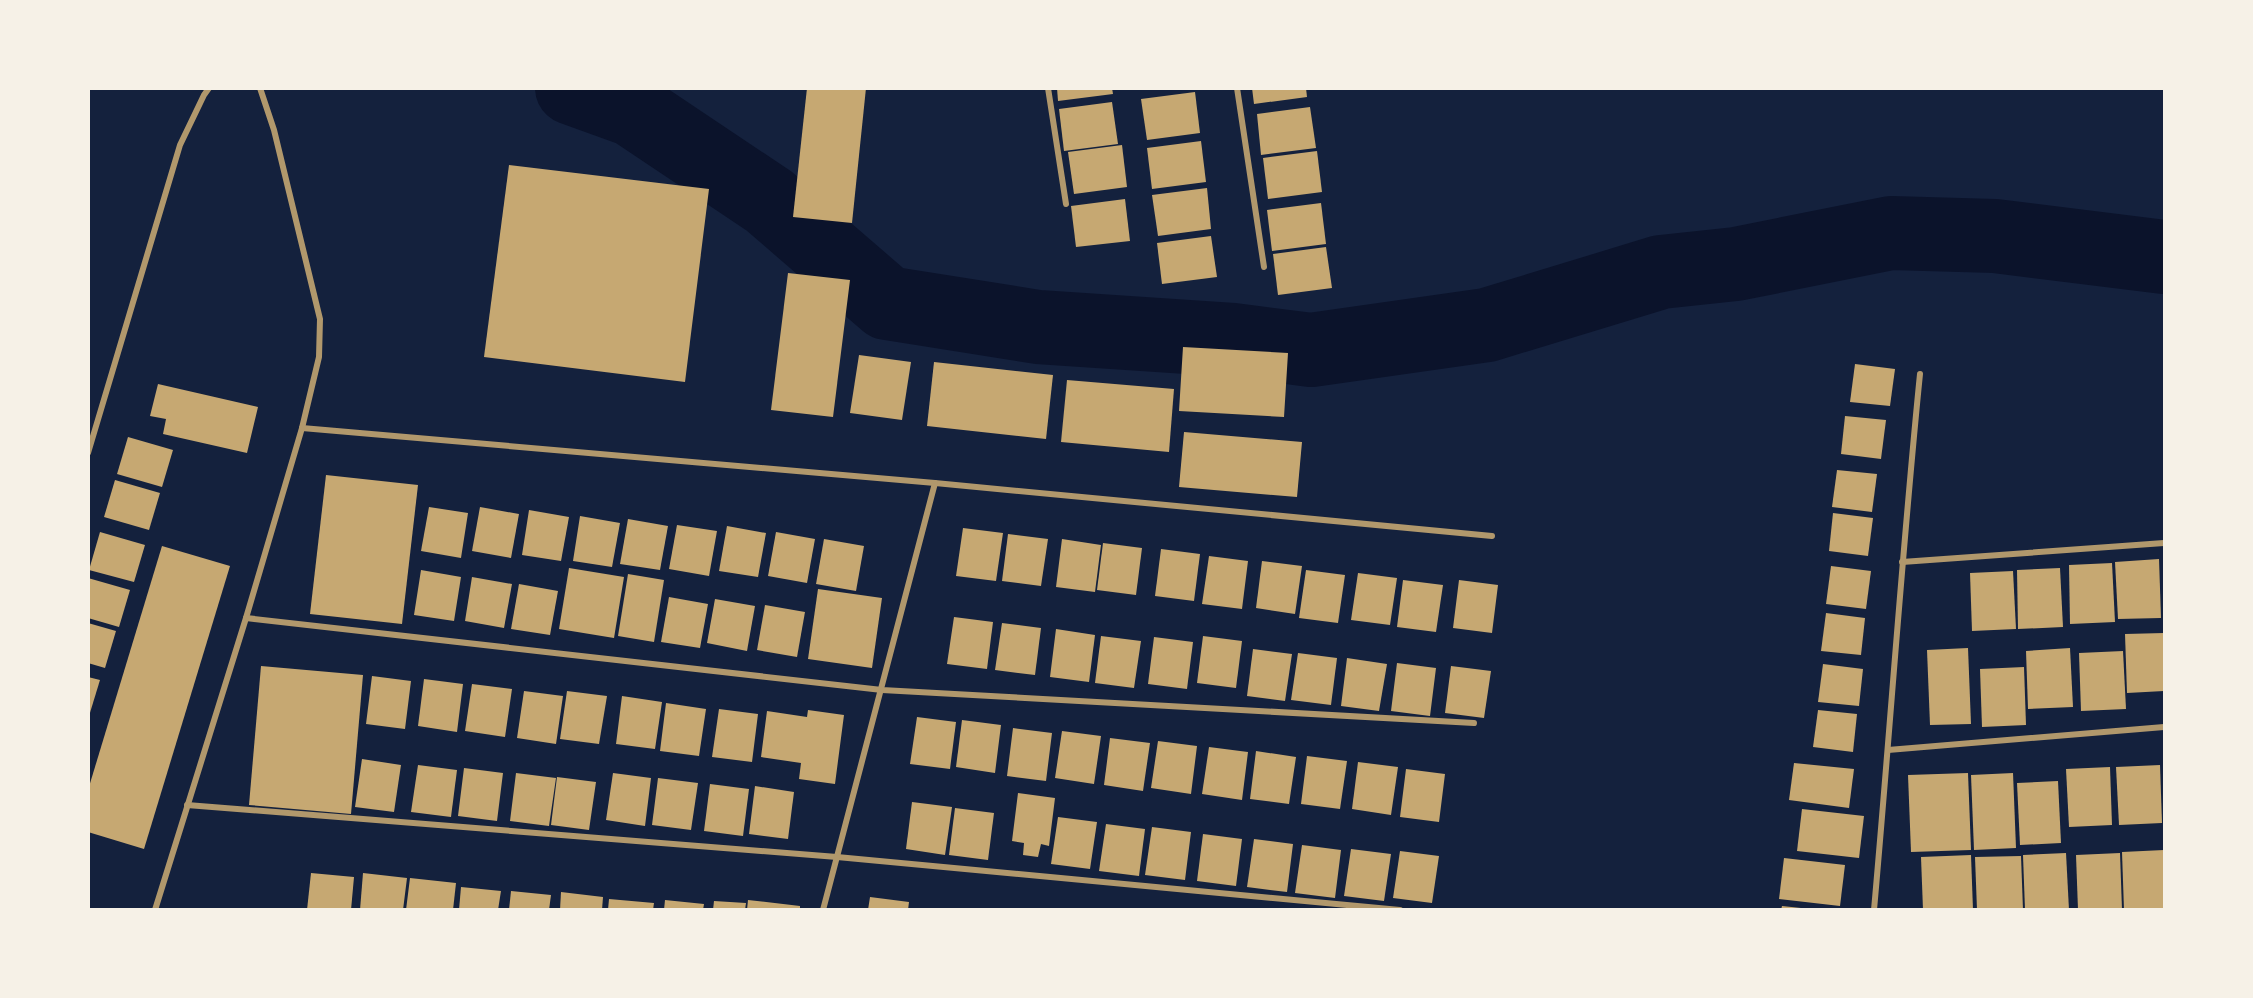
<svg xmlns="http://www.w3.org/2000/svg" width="2253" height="998" viewBox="0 0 2253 998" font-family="Arial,sans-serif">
<rect width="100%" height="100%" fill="#14213d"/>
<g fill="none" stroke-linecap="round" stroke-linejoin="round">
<polyline stroke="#0b132b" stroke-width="74" points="572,88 633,110 769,201 887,303 1038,327 1233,340 1311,350 1487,325 1661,272 1736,264 1891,233 1995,236 2164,257"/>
</g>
<g fill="#c6a872">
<polygon points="807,88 866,88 852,223 793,217"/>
<polygon points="1057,88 1112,88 1113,94 1058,101"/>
<polygon points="1252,88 1306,88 1307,97 1254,104"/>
<polygon points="1195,92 1200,133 1147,140 1141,99"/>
<polygon points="1112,102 1118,144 1064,151 1059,109"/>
<polygon points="1310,107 1316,148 1261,155 1257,114"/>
<polygon points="1201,141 1206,182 1152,189 1147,148"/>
<polygon points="1122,145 1127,187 1074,194 1068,152"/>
<polygon points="1317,151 1322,192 1268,199 1263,158"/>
<polygon points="509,165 709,189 685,382 484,357"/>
<polygon points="1207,188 1211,229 1158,236 1152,195"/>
<polygon points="1125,199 1130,241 1076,247 1071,206"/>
<polygon points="1321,203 1326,244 1272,251 1267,210"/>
<polygon points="1211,236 1217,277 1162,284 1157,243"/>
<polygon points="1326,247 1332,288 1278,295 1273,254"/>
<polygon points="788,273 850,280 833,417 771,410"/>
<polygon points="1183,347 1288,353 1284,417 1179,411"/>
<polygon points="859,355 911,362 902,420 850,413"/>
<polygon points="934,362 1053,375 1046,439 927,426"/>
<polygon points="1855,364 1895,369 1890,406 1850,402"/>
<polygon points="1067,380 1174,389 1169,452 1061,442"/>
<polygon points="158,384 258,407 247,453 163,434 166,419 150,416"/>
<polygon points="1845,416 1886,420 1881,459 1841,454"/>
<polygon points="1184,432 1302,442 1297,497 1179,487"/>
<polygon points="128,437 173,450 162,487 117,474"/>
<polygon points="1837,470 1877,474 1872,512 1832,507"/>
<polygon points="326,475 418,485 402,624 310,614"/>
<polygon points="115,480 160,493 149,530 104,517"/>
<polygon points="429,507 468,513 461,558 421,551"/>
<polygon points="480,507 519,514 511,558 472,551"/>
<polygon points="529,510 569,517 561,561 522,555"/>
<polygon points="1833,513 1873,518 1868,556 1829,551"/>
<polygon points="580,516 620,523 612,567 573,561"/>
<polygon points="628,519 668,526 660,570 620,564"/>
<polygon points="677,525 717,531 709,576 669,569"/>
<polygon points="727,526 766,533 758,577 719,571"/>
<polygon points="963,528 1003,533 996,581 956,576"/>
<polygon points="100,532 145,545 134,582 89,570"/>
<polygon points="776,532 815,539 807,583 768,576"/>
<polygon points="1008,534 1048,539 1041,586 1002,581"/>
<polygon points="824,539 864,546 856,591 816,584"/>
<polygon points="1062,539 1101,545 1095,592 1056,587"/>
<polygon points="1103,543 1142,548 1136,595 1097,590"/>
<polygon points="162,546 230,566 144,849 88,832 88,790"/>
<polygon points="1161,549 1200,554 1194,601 1155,596"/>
<polygon points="1209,556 1248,561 1242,609 1202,604"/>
<polygon points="2159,559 2161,618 2118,619 2115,562"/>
<polygon points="1262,561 1302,566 1295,614 1256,608"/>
<polygon points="2112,563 2115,622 2070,624 2069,565"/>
<polygon points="1831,566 1871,571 1866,609 1826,604"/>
<polygon points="569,568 624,577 614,638 559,629"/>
<polygon points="2060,568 2063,627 2018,629 2017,570"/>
<polygon points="421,570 461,577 454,621 414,615"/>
<polygon points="1306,570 1345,575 1338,623 1299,618"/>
<polygon points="2013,571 2016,629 1972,631 1970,573"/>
<polygon points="1358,573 1397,578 1390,625 1351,620"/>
<polygon points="628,574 664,580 654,642 618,636"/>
<polygon points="472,577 512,584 504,628 465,621"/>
<polygon points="88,578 130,590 119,627 88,618"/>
<polygon points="1403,580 1443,585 1436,632 1397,627"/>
<polygon points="1459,580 1498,585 1492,633 1453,628"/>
<polygon points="519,584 558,591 550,635 511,629"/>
<polygon points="818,589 882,598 872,668 808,659"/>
<polygon points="669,597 708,604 700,648 661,642"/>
<polygon points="715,599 755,606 747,651 707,643"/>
<polygon points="765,605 805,612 797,657 757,650"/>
<polygon points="1826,613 1865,618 1861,655 1821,651"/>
<polygon points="954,617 993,622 987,669 947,664"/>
<polygon points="88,623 116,631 105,668 88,663"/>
<polygon points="1002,623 1041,628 1035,675 995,670"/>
<polygon points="1056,629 1095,635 1089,682 1050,677"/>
<polygon points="2164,633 2164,691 2127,693 2125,634"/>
<polygon points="1101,636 1141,641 1134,688 1095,683"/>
<polygon points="1203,636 1242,641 1236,688 1197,683"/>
<polygon points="1154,637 1193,642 1187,689 1148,684"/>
<polygon points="1968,648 1971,724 1930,725 1927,650"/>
<polygon points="2070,648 2073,707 2028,709 2026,651"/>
<polygon points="1253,649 1292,654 1285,701 1247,696"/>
<polygon points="2123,651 2126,709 2081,711 2079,653"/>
<polygon points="1298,653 1337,658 1331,705 1291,700"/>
<polygon points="1347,658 1387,664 1379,711 1341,706"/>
<polygon points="1397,663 1436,668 1430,716 1391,711"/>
<polygon points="1823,664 1863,669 1859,706 1818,702"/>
<polygon points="261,666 363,675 351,814 249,805"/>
<polygon points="1451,666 1491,671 1484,718 1445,713"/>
<polygon points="2024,667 2026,725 1982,727 1980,669"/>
<polygon points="372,676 411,681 405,729 366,724"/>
<polygon points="88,677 100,680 89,716 88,716"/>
<polygon points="424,679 463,684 457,732 418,726"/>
<polygon points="472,684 512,689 505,737 465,731"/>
<polygon points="524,691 563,696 556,744 517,738"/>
<polygon points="567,691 607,696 599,744 560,739"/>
<polygon points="622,696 662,702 655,749 616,744"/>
<polygon points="666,703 706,709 699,756 660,751"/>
<polygon points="719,709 758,714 752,762 712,757"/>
<polygon points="808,710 844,715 835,784 799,779 801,763 761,757 767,711 807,717"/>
<polygon points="1818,710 1857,714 1853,752 1813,747"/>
<polygon points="917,717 956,722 950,769 910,764"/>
<polygon points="962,720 1001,725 995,773 956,767"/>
<polygon points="1013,728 1052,733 1046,781 1007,776"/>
<polygon points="1062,731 1101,736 1094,784 1055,778"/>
<polygon points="1110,738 1150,743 1143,791 1104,785"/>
<polygon points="1158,741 1197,746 1191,794 1151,788"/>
<polygon points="1209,747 1248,752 1242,800 1202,794"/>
<polygon points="1256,751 1296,757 1289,804 1250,799"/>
<polygon points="1307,756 1347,761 1340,809 1301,804"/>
<polygon points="362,759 401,765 394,812 355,807"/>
<polygon points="1358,762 1398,767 1391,815 1352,809"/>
<polygon points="1794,763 1854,769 1849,808 1789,800"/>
<polygon points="418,765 457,770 451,817 411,812"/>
<polygon points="2160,765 2162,823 2119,825 2116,767"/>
<polygon points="2110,767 2112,825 2069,827 2066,769"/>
<polygon points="464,768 503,773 497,821 458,816"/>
<polygon points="1406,769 1445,774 1439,822 1400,817"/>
<polygon points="516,773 556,778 549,826 510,821"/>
<polygon points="613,773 651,778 645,826 606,820"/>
<polygon points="1968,773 1971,850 1911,852 1908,775"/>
<polygon points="2013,773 2016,848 1974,850 1971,775"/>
<polygon points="557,777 596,782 589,830 551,825"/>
<polygon points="658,778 698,783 691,830 652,825"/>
<polygon points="2058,781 2061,843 2020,845 2017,783"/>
<polygon points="710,784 749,789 743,836 704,831"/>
<polygon points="755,786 794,792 788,839 749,834"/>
<polygon points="1018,793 1055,798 1049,846 1041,844 1038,857 1023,855 1024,843 1012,841"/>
<polygon points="912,802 952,807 945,855 906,849"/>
<polygon points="955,808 994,813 988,860 949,855"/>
<polygon points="1802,809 1864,816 1859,858 1797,851"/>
<polygon points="1058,817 1097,822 1090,869 1051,864"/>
<polygon points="1106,824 1145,829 1139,876 1099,871"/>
<polygon points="1152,827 1191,832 1185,880 1145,875"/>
<polygon points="1203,834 1242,839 1236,886 1197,881"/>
<polygon points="1254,839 1293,844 1287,892 1247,887"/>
<polygon points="1302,845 1341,850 1335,898 1295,893"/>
<polygon points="1351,849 1391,854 1384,901 1344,896"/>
<polygon points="2164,850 2164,909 2124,910 2122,852"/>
<polygon points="1400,851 1439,856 1432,903 1393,898"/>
<polygon points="2066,853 2069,910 2025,910 2023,855"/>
<polygon points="2120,853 2122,910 2078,910 2076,855"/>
<polygon points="1971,855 1973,910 1923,910 1921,857"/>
<polygon points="2021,856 2023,910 1977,910 1975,857"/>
<polygon points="1784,858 1845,865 1840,906 1779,899"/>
<polygon points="311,873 354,877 351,910 307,910"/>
<polygon points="363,873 407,878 403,910 360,910"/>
<polygon points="410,878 456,883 453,910 406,910"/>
<polygon points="461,887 501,891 498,910 459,910"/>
<polygon points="511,891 551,895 549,910 509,910"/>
<polygon points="561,892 603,897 602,910 560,910"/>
<polygon points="870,897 909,902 908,910 868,910"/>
<polygon points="609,899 654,903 653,910 608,910"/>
<polygon points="665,900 704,904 703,910 664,910"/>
<polygon points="748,900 800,906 800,910 747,910"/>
<polygon points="714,901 746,903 745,910 713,910"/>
<polygon points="1782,906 1801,908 1801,910 1781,910"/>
</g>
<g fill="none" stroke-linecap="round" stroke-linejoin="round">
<g stroke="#b1986c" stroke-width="6">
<polyline points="1048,88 1066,204"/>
<polyline points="1237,88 1264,267"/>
<polyline points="302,428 935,483 1492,536"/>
<polyline points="88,453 180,145 204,95 209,88"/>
<polyline points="1902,562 2164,543"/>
<polyline points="246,618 882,690 1474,723"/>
<polyline points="1888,750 2164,727"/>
<polyline points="187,805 837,857 1400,910"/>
<polyline points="155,910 246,618 302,428 319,357 320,319 274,130 260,88"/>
<polyline points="823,910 935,483"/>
<path d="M1874 910C1890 731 1902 552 1920 374"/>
</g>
</g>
<rect width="2253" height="998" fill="none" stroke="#f6f1e7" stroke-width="180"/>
</svg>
